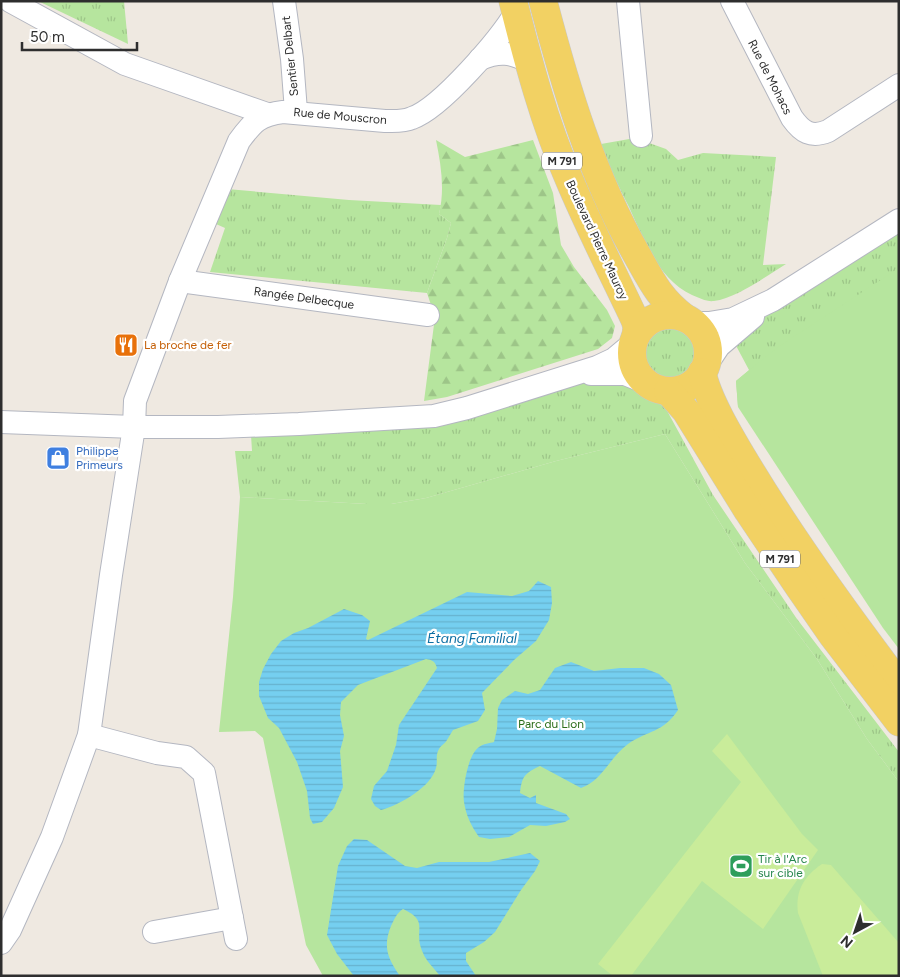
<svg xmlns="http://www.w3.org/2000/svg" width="900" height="977" viewBox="0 0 900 977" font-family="Figtree,sans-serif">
<defs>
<pattern id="grass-tufts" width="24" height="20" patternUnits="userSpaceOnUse" patternTransform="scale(1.25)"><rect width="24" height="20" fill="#b6e59e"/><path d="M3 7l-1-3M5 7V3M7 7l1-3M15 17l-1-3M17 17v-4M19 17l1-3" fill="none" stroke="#9dc588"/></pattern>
<pattern id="forest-firs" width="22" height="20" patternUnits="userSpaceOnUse" patternTransform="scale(1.25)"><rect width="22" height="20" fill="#b6e59e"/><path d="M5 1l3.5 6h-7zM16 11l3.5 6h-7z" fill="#9dc588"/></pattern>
<pattern id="water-rules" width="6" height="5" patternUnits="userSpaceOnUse" patternTransform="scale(1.25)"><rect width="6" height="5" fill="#75cff0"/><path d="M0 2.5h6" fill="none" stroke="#66b2ce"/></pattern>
</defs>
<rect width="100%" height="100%" fill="#efe9e1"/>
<g fill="url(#grass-tufts)">
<polygon points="38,1 124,1 128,44"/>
<path d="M635 138 666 149 678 160 703 153 776 157 763 265 786 264C766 276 737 298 714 301 707 302 699 298 692 295 658 279 644 240 629 207 619 187 608 166 601 144Z"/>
<polygon points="227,189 349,200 441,205 439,214 451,223 447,238 427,293 210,272 225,228 216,224"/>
<polygon points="899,229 899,301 738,407 736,381 749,370 733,340 792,298"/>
<circle cx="669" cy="353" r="28"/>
<polygon points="605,378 630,384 665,407 713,495 797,619 899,752 899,782 867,739 817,659 745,563 665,434 556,461 426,498 391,504 367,504 240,497 235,451 252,451 251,435 549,390"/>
</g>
<path fill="url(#forest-firs)" d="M436 140 465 157 533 140 553 193 561 245 574 267 607 310 615 326 612 338 598 349 447 397 424 401 435 317 427 293 447 238 451 223 439 214C445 189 441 165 436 140Z"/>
<g fill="#b6e59e">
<polygon points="899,268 899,649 883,628 738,407 736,381 778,347"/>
<polygon points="665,434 745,563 817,659 867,739 899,782 899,976 323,976 306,945 263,738 255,731 219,732 233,597 240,497 367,504 391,504 426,498 556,461"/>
</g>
<g fill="#c9ec9a">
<polygon points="727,734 802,834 818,850 763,929 702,881 631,976 613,976 598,964 741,782 712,751"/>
<path d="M822 864 831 865 899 943V976H823L798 913C795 891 804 876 822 864Z"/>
</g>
<g fill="url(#water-rules)">
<path d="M538 581 551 587 552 603 549 620 536 641 514 660 482 693 485 710 478 721 453 730C451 733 449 737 447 740 445 744 441 745 439 749 435 756 438 761 436 768 431 787 400 805 381 810L375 806 371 799 374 786 387 771 396 745 399 725 437 668C435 661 432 660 426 659L358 685 341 702 340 715 344 736 340 751 343 787 334 808 322 822 313 824 310 818 307 791 297 762 279 728 268 718 259 696V682L263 669 271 654 281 641 294 633 308 628 344 609 362 615 370 621 366 639 368 640 467 592 512 596 529 591Z"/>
<path d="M571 662 594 671 620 668H644L659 674 671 685 678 710C663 733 648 730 628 744 610 757 602 781 581 788L540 766C525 773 522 776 520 793L530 798 536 795V803L566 814 570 819 565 822 546 826 530 825 509 837 490 839 479 837C471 826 466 815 464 802 462 789 468 754 479 747 483 744 490 743 494 742L497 729 498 708 502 700 515 691 528 694 540 690 555 668Z"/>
<path d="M354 839 367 840 405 866 417 868 439 862H489L530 853 540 861 535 871 521 890 495 932 484 942 466 953V961L476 976H440C434 968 426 961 423 953 412 930 431 922 403 909 396 914 395 918 391 926 383 946 387 958 400 976H354L337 954 327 935 338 866 347 846Z"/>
</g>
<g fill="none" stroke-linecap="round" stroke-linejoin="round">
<g stroke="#b4b7c1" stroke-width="24">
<g id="minor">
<polyline points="10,1 125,64 267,114"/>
<polyline points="284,1 292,59 296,111"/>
<polyline points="628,1 641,136"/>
<path d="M732 1 792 118C802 132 811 138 828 131L899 85"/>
<path d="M480 59C499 51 511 52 529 62"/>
<polyline points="180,281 428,315"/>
<polyline points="694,323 709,323 733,319 773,300 899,220"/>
<polyline points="705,367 719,346 753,317"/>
<polyline points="591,374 625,374 647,383"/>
<polyline points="1,422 134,427 218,427 299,424 434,416 467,408 597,367 614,359 632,344"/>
<polyline points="89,735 157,753 186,757 204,773 236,939"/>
<polyline points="154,932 232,918"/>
<path d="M1 943 10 930 52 837 89 735 111 575 134 427 135 401 180 281 239 141C253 122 259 115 283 112L385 121C394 121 403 122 412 118 441 108 500 39 516 12"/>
</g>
</g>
<g stroke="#c9c9c9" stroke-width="29">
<g id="major">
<path d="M513 1C528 61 544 122 569 179 589 227 613 273 635 320L637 327 636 335"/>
<path d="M543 1C566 89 592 176 637 255 652 282 660 299 685 318"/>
<circle cx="670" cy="353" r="38"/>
<path d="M702 372C707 399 732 440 747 465 793 541 845 613 899 684"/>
<polyline points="668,391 686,411 748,511 799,587 833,636 899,722"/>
</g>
</g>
<use href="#minor" stroke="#fff" stroke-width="22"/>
<use href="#major" stroke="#f2d163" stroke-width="28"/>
</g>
<defs>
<g id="restaurant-square" transform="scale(1.25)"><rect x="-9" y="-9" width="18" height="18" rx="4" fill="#e8710a" stroke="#fff"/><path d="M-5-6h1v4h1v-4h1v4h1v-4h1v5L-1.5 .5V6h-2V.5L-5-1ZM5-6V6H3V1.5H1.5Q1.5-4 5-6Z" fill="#fff"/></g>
<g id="shop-square" transform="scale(1.25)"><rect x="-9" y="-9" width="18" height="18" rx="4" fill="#3f7fe0" stroke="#fff"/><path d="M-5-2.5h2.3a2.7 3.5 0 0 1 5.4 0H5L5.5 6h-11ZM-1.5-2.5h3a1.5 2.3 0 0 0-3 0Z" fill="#fff"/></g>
<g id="stadium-square" transform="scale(1.25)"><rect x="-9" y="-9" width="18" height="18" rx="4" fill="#2e9e5b" stroke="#fff"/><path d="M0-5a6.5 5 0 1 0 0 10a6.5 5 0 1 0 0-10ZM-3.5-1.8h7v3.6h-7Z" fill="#fff"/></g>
</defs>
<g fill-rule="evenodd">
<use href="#restaurant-square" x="126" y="345"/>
<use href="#shop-square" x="58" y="458"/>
<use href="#stadium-square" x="741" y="866"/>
</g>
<g text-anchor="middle" stroke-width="4.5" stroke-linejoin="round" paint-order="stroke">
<g fill="#fff" stroke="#6d6d6d" stroke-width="1">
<rect x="542" y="152.5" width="40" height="17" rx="4"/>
<rect x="760" y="550.5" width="40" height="17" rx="4"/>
</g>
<g font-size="11" font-weight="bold" fill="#2e2e2e">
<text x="562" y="165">M 791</text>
<text x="780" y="563">M 791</text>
</g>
<g font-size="12" fill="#2e2e2e" stroke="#fff">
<text transform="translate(290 56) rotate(-96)" y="4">Sentier Delbart</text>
<text transform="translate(770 77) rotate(63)" y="4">Rue de Mohacs</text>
<text transform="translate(340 116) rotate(5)" y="4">Rue de Mouscron</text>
<text transform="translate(597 240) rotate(65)" y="4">Boulevard Pierre Mauroy</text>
<text transform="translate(304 298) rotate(8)" y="4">Rangée Delbecque</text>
</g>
<g font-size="12" fill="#c56008" stroke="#fff" text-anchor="start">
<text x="144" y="349">La broche de fer</text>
</g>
<g font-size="12" fill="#366cbe" stroke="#fff" text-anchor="start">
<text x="76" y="455">Philippe<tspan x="76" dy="14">Primeurs</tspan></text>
</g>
<g font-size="12" fill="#2c6e1b" stroke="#fff">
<text x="551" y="728">Parc du Lion</text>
</g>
<g font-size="12" fill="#27864d" stroke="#fff" text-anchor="start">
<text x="758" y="863">Tir à l'Arc<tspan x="758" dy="14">sur cible</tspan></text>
</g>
<g font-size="14" font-style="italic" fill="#0d6fa3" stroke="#fff">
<text x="472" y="643">Étang Familial</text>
</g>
</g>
<rect width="900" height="977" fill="none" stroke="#2e2e2e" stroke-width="5"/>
<g transform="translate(855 932) rotate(220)" stroke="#ffffff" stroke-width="4" paint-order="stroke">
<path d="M0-4L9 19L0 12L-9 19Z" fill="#2e2e2e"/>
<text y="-8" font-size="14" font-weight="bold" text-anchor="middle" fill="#2e2e2e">N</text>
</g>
<path d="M22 42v8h115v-8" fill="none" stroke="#2e2e2e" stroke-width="2.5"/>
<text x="30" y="42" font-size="15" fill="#2e2e2e" stroke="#ffffff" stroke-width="4" paint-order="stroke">50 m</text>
</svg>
